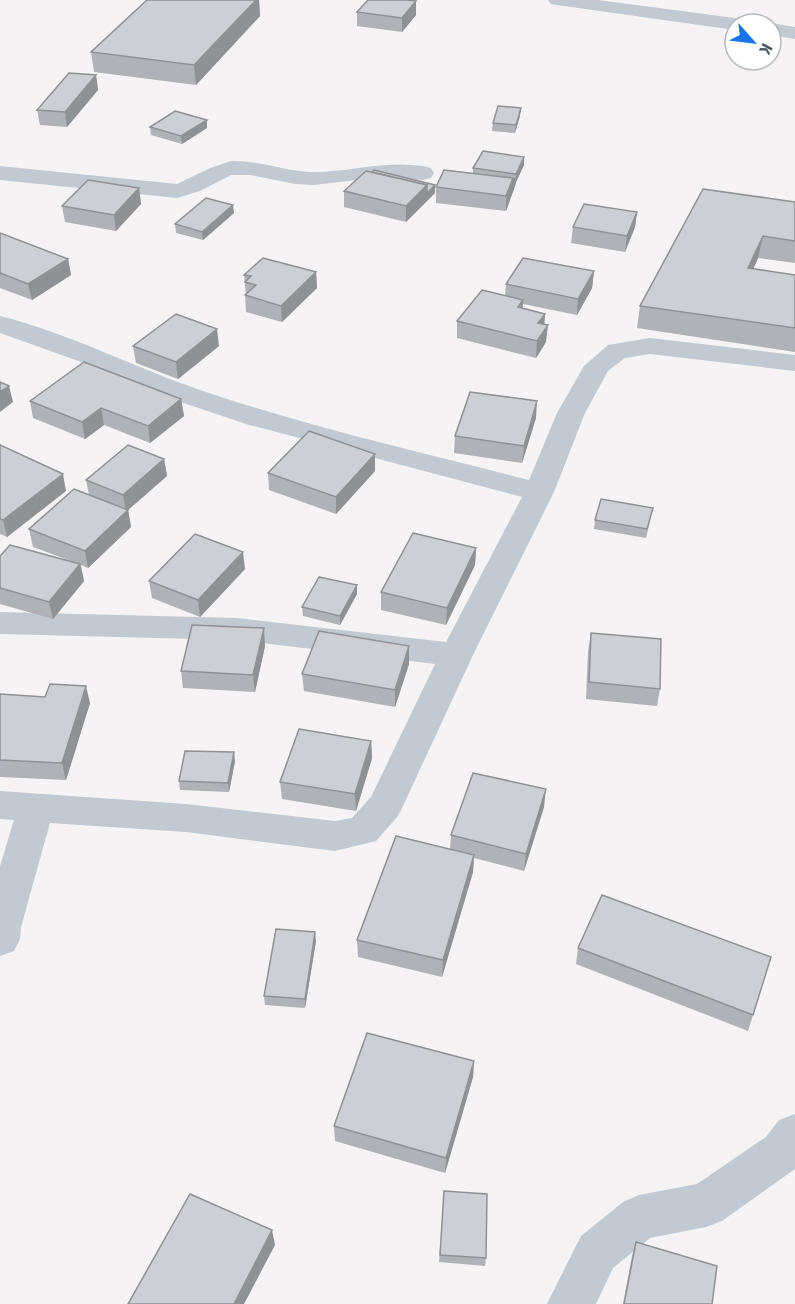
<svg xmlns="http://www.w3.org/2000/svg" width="795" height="1304" viewBox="0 0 795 1304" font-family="'Fira Sans Condensed',sans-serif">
<rect width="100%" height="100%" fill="#f5f3f3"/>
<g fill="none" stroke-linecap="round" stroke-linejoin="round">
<g fill="#c1cad2" fill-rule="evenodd">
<polygon points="548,0 598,0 735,18 742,20 744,24 735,24 735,30 557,5 551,4"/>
<polygon points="771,23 795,27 795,39 771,35 771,24 768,24"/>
<path d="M231 161C258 160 283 171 310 172 352 173 388 158 431 168L434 173 431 178 423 180 382 177 314 185 295 184 250 175H231L200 191 177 198 0 180V166L177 184 210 168Z"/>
<path d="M0 316C72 334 139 370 209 393 314 428 422 453 529 480L557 413 584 366 608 345 650 338 795 355V371L650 354 625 358 608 371 585 413 554 492 473 655 403 806 398 816 376 841 335 851 186 832 50 823 21 927 20 939 14 951 0 956V866L14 820 0 819V791L186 804 335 821 352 818 371 797 435 664 237 640 0 634V612L237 618 446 642 522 497 246 424 151 392 84 363 0 333Z"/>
<polygon points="795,1114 795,1169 722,1221 706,1227 650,1238 613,1268 596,1304 547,1304 581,1236 623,1202 639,1195 697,1184 766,1137 779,1120"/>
</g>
</g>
<g fill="#b0b2b7">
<polygon points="147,0 259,0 260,16 196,85 94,72 91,52"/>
<polygon points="416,1 416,15 402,32 357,26 357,12"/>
<polygon points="96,75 98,90 67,127 40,125 37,110"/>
<polygon points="520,116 515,133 492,131 493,123"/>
<polygon points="150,127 207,128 182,144 151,135"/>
<polygon points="524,157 524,165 516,182 515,186 506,211 436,203 436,187 473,173 473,168"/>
<polygon points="139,188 141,204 116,231 65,222 62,206"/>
<polygon points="344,191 435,193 406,222 344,207"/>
<polygon points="795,202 795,263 758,258 753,269 795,275 795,352 637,328 640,306"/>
<polygon points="637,212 635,227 625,252 571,243 573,227"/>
<polygon points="234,213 203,240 176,233 175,224"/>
<polygon points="0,233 68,259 71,275 32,300 0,288"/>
<polygon points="594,271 592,288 577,315 523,304 522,308 545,314 544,324 546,342 536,358 457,338 457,321 505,296 506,284"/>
<polygon points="316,272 317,288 282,322 246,312 245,295 246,294 244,275"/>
<polygon points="133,346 219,346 178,379 136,363"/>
<polygon points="181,399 184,416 150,443 104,425 85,439 33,418 30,401"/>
<polygon points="536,418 522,463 454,453 455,436"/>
<polygon points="0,445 66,491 7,537 0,534"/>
<polygon points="375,454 375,471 336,514 269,490 268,473"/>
<polygon points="164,459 167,476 128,510 131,527 88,568 81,565 84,581 53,619 0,604 0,556 71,561 33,547 29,529 89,495 86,480"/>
<polygon points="651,517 646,538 594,529 595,520"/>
<polygon points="476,548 475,565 446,625 381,610 381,592"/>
<polygon points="245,569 200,617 152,598 149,581"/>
<polygon points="357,594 340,625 303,616 302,607"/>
<polygon points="591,633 660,689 657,706 586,699 588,651"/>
<polygon points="265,646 255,692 183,688 181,671"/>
<polygon points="409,664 395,707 304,691 302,674"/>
<polygon points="0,694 90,703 66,780 0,777"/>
<polygon points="371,741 372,758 356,811 282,799 280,782"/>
<polygon points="235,761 229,792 180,790 179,781"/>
<polygon points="544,807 524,871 474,858 473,872 442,977 358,957 357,940 450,849 451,835"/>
<polygon points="316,941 305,1008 265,1005 264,996"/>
<polygon points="578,948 771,957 748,1031 576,964"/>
<polygon points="474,1061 473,1077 445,1173 335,1141 334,1126"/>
<polygon points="444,1191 486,1258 485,1266 439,1262"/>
<polygon points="636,1242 712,1304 623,1304 632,1256"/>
</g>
<g fill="#909195">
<polygon points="256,0 259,0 260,16 196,85 194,65"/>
<polygon points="416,1 416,15 402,32 402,18"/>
<polygon points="96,75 98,90 67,127 65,112"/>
<polygon points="521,108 520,116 515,133 516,125"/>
<polygon points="207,120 207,128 182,144 181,136"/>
<polygon points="524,157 524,165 516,182 515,186 506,211 506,196 513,178 516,178 516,174"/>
<polygon points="427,185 435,185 435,193 406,222 406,206"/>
<polygon points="139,188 141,204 116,231 114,215"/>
<polygon points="233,205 234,213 203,240 202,232"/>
<polygon points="637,212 635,227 625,252 627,236"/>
<polygon points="763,236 758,258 744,291 748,268"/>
<polygon points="68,259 71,275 32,300 28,284"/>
<polygon points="594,271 592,288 577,315 578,299"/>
<polygon points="316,272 317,288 282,322 281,306"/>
<polygon points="523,300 522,317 518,307"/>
<polygon points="545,314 544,330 538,323"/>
<polygon points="548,325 546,342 536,358 537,341"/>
<polygon points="217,329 219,346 178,379 176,362"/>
<polygon points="9,386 13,402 0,412 0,392"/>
<polygon points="181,399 184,416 150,443 148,426"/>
<polygon points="537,401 536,418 522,463 524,446"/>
<polygon points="101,408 104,425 85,439 82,422"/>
<polygon points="375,454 375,471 336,514 336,497"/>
<polygon points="164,459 167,476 128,510 131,527 88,568 85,551 126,512 123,495"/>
<polygon points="63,474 66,491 7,537 3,520"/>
<polygon points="476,548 475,565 446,625 447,608"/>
<polygon points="243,552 245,569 200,617 198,600"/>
<polygon points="80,564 84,581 53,619 49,602"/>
<polygon points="357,585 357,594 340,625 340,616"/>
<polygon points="264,628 265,646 255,692 253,675"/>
<polygon points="409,646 409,664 395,707 395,690"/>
<polygon points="86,686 90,703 66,780 62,763"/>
<polygon points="371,741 372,758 356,811 355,794"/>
<polygon points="234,752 235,761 229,792 228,783"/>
<polygon points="546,789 544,807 524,871 526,854"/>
<polygon points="474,855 473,872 442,977 443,960"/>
<polygon points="315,932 316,941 305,1008 305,999"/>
<polygon points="474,1061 473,1077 445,1173 446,1158"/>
<polygon points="272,1230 275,1245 244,1304 234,1304"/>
</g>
<g fill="#cdcfd5" stroke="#909195" stroke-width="1.5">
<polygon points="147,0 256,0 194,65 91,52"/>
<polygon points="368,0 408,0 416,1 402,18 357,12"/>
<polygon points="69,73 96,75 65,112 37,110"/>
<polygon points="498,106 521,108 516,125 493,123"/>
<polygon points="175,111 207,120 181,136 150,127"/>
<polygon points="483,151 524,157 516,174 473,168"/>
<polygon points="374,170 435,185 427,193 427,185 372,172"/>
<polygon points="444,170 513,178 506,196 436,187"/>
<polygon points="366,171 427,185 406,206 344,191"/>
<polygon points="88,180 139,188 114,215 62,206"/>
<polygon points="703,189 795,202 795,241 763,236 748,268 795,275 795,328 640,306"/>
<polygon points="206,198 233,205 202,232 175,224"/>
<polygon points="584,204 637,212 627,236 573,227"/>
<polygon points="0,233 68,259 28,284 0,273"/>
<polygon points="263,258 316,272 281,306 245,295 256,285 245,282 251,276 244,275"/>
<polygon points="523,258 594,271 578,299 506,284"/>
<polygon points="482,290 523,300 518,307 545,314 538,323 548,325 537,341 457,321"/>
<polygon points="176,314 217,329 176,362 133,346"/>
<polygon points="84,362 181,399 148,426 101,408 82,422 30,401"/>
<polygon points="0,382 9,386 0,392"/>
<polygon points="470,392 537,401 524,446 455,436"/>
<polygon points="309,431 375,454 336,497 268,473"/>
<polygon points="0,445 63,474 3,520 0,519"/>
<polygon points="128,445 164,459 123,495 86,480"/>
<polygon points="74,489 128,510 85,551 29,529"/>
<polygon points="601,499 653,508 647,529 595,520"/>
<polygon points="413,533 476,548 447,608 381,592"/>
<polygon points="195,534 243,552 198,600 149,581"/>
<polygon points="10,545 80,564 49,602 0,588 0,556"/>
<polygon points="319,577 357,585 340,616 302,607"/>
<polygon points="192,625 264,628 253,675 181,671"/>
<polygon points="319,631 409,646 395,690 302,674"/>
<polygon points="591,633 661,639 660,689 589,682"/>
<polygon points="50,684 86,686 62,763 0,760 0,694 45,697"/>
<polygon points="299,729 371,741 355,794 280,782"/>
<polygon points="185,751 234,752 228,783 179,781"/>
<polygon points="473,773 546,789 526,854 451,835"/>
<polygon points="396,836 474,855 443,960 357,940"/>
<polygon points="602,895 771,957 753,1015 578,948"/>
<polygon points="276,929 315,932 305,999 264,996"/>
<polygon points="367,1033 474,1061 446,1158 334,1126"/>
<polygon points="444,1191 487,1194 486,1258 440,1255"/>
<polygon points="190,1194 272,1230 234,1304 128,1304"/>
<polygon points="636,1242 717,1266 712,1304 624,1304"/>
</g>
<g transform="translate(753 42) rotate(118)"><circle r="28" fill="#ffffff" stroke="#b7bbc0" stroke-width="1.5"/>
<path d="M0-4.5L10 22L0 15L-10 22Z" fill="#1a73e8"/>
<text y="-9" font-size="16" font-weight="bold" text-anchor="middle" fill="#4a5661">K</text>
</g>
</svg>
